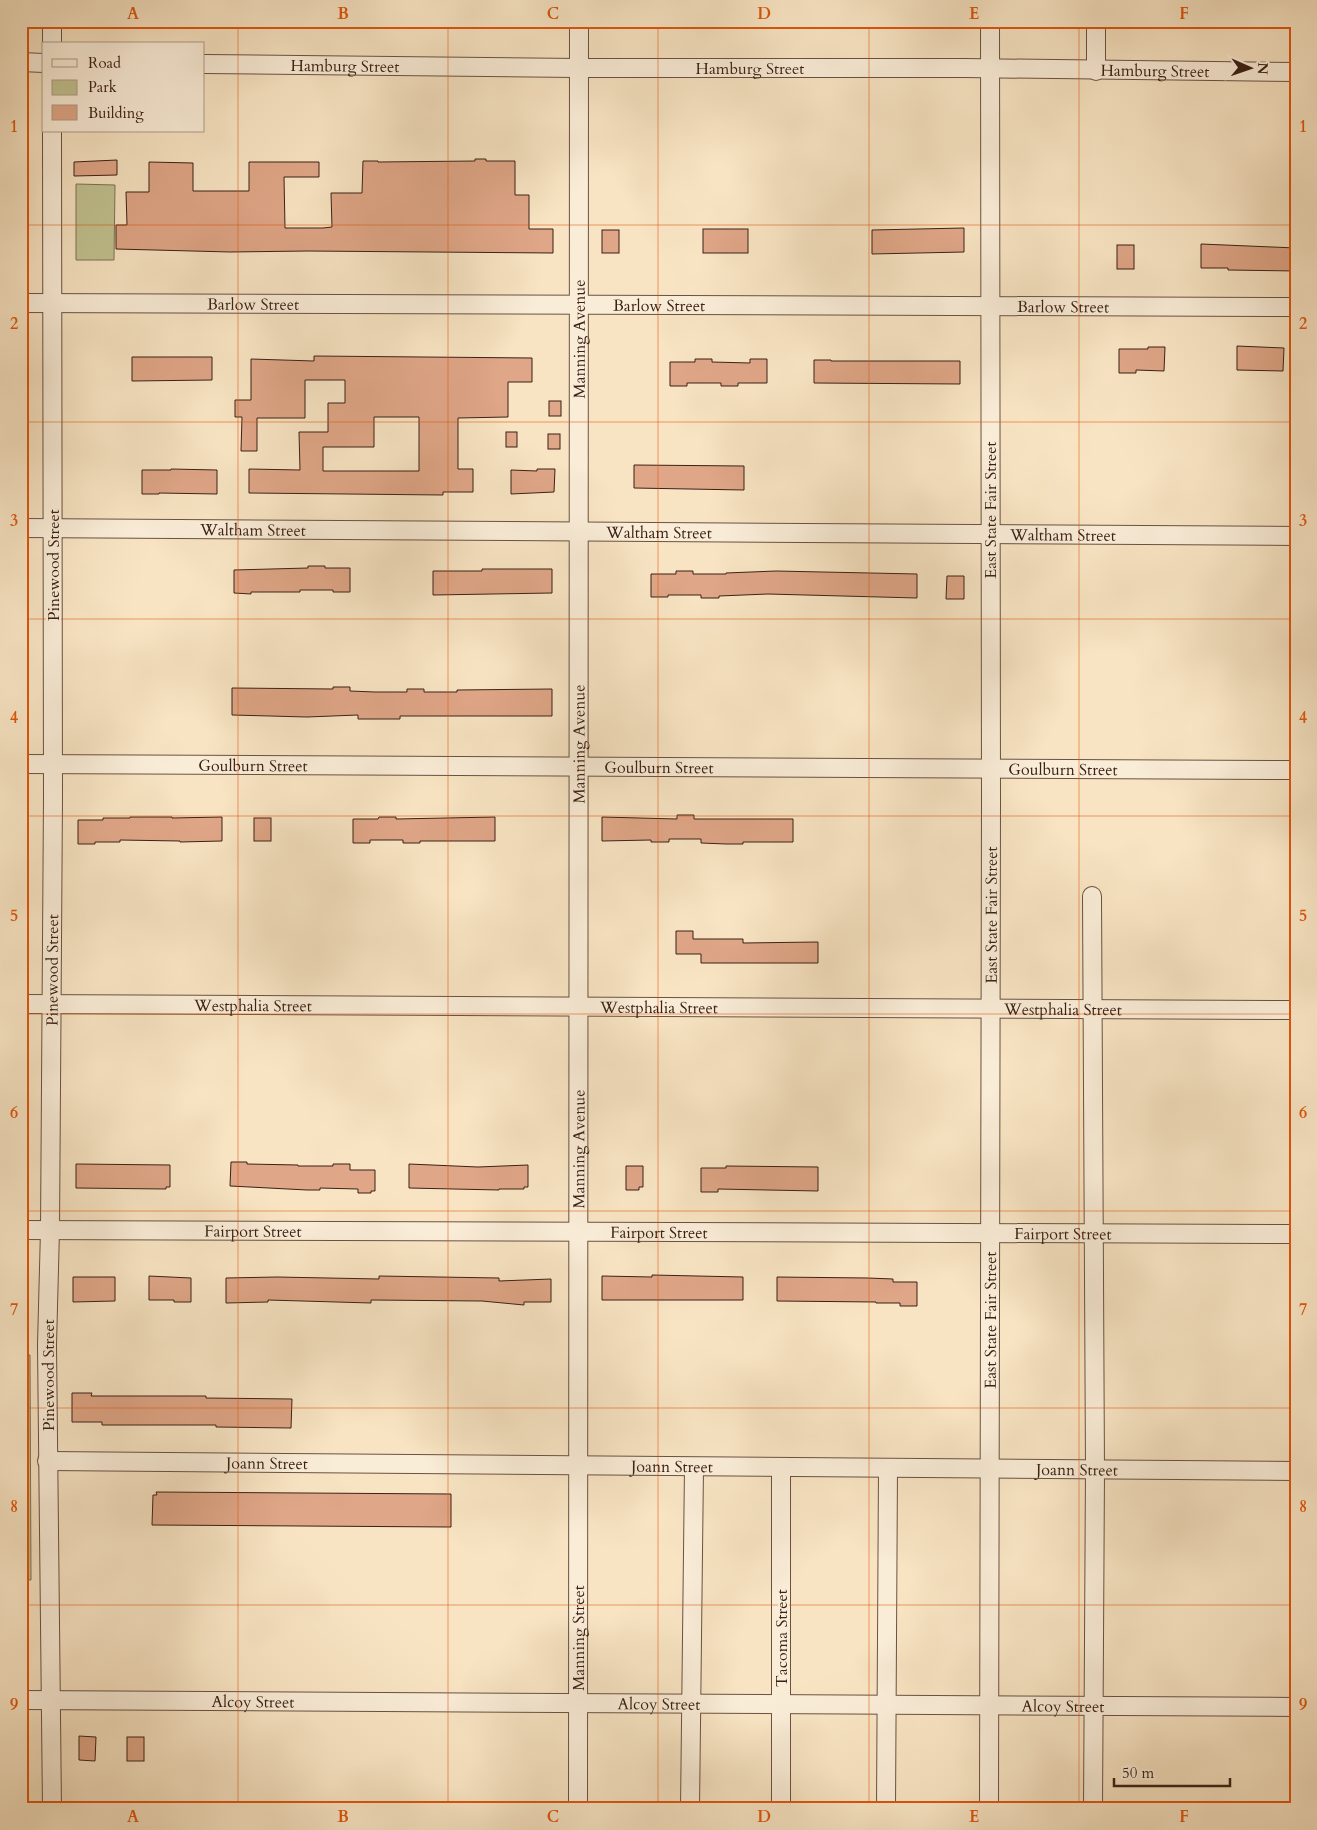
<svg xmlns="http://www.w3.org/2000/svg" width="1317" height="1830" viewBox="0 0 1317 1830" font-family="Cardo,serif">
<rect width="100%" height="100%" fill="#f8e4c3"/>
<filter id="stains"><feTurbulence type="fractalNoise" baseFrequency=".004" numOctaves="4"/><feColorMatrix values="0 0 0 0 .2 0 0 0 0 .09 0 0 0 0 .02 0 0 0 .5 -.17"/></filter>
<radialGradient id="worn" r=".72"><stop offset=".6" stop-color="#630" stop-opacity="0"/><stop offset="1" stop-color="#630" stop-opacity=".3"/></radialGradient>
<g fill="#c1c391" stroke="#7e7254">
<polygon points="76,184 115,185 114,260 76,260"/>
<polygon points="21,1355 30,1355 31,1580 21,1580"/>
</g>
<g fill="#dfa687" stroke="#3b2116" fill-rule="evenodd">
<polygon points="475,159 486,159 486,161 515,161 515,195 529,195 529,229 553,229 553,253 308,251 230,252 116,249 116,225 127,225 126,192 149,192 149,162 193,163 193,191 249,191 249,162 319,162 319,177 284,177 285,228 323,228 332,227 331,193 362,193 363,161 378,161 378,162 475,161"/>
<polygon points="117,160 117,175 74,176 74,162"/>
<polygon points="964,228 964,252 872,254 872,230"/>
<rect x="703" y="229" width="45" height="24"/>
<rect x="602" y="230" width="17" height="23"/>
<polygon points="1201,244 1296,248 1296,271 1228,270 1228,268 1201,268"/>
<rect x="1117" y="245" width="17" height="24"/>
<polygon points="1237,346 1284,348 1283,371 1237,370"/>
<polygon points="1148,347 1165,347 1164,371 1136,370 1136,373 1119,373 1119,349 1148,349"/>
<path d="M314 356 532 358V382H508V417L458 418V469H473V492H443V495L249 493V469L300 470 299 432H328V403H345V380H305V418H257V451H241L242 417H235V400H251V359L314 361ZM374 417H419V471H323V447H374Z"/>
<polygon points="132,357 212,357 212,380 132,381"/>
<polygon points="695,359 712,359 712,362 750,363 750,359 767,359 767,383 738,383 738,386 721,386 721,383 687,383 687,386 670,386 670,362 695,362"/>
<polygon points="814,360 831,360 831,361 960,361 960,384 814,383"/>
<rect x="549" y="401" width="12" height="15"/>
<rect x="506" y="432" width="11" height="15"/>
<rect x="548" y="434" width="12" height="15"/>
<polygon points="634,465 744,466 744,490 634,488"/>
<polygon points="171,469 217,470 217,494 159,493 159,494 142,494 142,470 171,470"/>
<polygon points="537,469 555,469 554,492 511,494 511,470 537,471"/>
<polygon points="308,566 325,566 325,568 350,568 350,592 333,592 333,590 300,590 300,592 251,592 251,594 234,593 234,570 308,568"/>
<polygon points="482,569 552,569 552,593 433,595 433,571 482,571"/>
<polygon points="676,571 693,571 693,574 726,574 726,573 776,571 917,574 917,598 768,594 719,596 719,598 701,598 701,595 668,595 668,597 651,597 651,574 676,574"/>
<polygon points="947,576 964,576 964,599 946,599"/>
<polygon points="333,687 350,687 350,691 375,692 407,692 407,689 424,689 424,692 457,692 457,690 552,689 552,716 400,716 400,719 358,719 358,715 307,717 232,715 232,688 333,689"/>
<polygon points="677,815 694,815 694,819 793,819 793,842 743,842 743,844 726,844 701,843 701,839 669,839 669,842 651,842 651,840 602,841 602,817 677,819"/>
<polygon points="130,817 172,817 172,818 222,817 222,841 180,842 180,841 120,840 120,842 95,842 95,844 78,844 78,820 103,820 103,818 130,818"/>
<polygon points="379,817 396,817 396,819 495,817 495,841 420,841 420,843 403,843 403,840 370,840 370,843 353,843 353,819 378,819"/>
<rect x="254" y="818" width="17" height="23"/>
<polygon points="676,931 693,931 693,939 743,939 743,943 818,942 818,963 701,963 701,954 676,954"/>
<polygon points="231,1162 247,1162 247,1164 298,1165 298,1166 333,1166 333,1164 350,1164 350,1170 375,1170 375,1191 371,1191 371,1193 358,1193 358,1189 320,1188 320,1190 307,1190 230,1186"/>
<polygon points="76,1164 170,1165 170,1187 166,1187 166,1189 76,1188"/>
<polygon points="409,1164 478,1167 528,1165 528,1187 524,1187 524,1189 499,1189 499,1190 409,1188"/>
<polygon points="626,1166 643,1166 643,1187 639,1187 639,1190 626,1190"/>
<polygon points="726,1166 818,1167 818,1191 718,1189 718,1192 701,1192 701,1168 726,1168"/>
<polygon points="652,1275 743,1277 743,1300 602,1300 602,1276 652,1277"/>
<polygon points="149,1276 191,1278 191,1302 174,1302 174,1300 149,1300"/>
<polygon points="379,1276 499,1278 499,1281 551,1279 551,1302 524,1302 524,1305 482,1301 371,1300 371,1303 268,1300 268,1302 226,1303 226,1278 277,1277 379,1279"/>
<polygon points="73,1277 115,1277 115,1301 73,1302"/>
<polygon points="777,1277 868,1278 893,1279 893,1282 917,1282 917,1306 900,1306 900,1303 876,1303 876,1302 777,1301"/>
<polygon points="72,1393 92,1393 91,1396 206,1396 206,1398 292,1399 291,1428 216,1427 216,1425 102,1425 102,1422 72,1422"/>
<polygon points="156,1492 451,1494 451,1527 152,1525 153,1495 157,1495"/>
<polygon points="79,1736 96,1737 95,1761 79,1760"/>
<rect x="127" y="1737" width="17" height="24"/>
</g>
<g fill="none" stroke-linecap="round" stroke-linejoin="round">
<g stroke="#6a5241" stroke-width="20">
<g id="minor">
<polyline points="1096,21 1096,71"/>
<polyline points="52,44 52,21"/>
<polyline points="21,62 44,63"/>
<path id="s1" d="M204 64 578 68H965L1296 72"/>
<path id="s2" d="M21 303 1296 307"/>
<path id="s3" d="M21 528 1296 536"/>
<path id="s4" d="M21 764 1296 770"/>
<polyline points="1092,896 1095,1470 1093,1809"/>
<path id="s5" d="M21 1004 1296 1010"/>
<path id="s6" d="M21 1230 1296 1234"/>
<path id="s7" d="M47 1461 1296 1471"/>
<path id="s8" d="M21 1700 1296 1707"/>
<path id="s9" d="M52 1809 47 1345 50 1230 53 797 52 131"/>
<path id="s10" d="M578 1809 579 21"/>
<polyline points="690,1809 694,1467"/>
<polyline points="781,1809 781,1468"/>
<polyline points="886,1809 888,1469"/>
<path id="s11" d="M989 1809 991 801 990 21"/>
</g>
</g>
<use href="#minor" stroke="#faedd8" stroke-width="18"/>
</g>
<path fill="none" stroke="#df560c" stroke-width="1" stroke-opacity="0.55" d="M238 21V1809M448 21V1809M658 21V1809M869 21V1809M1079 21V1809M21 225H1296M21 422H1296M21 619H1296M21 816H1296M21 1014H1296M21 1211H1296M21 1408H1296M21 1605H1296"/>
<g text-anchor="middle" stroke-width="4" stroke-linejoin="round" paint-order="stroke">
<g font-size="16" fill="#3b2116" stroke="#faedd8">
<text dy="6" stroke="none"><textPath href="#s1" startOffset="141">Hamburg Street</textPath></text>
<text dy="6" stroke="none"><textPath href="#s1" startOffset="546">Hamburg Street</textPath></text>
<text dy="6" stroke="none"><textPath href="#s1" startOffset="951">Hamburg Street</textPath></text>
<text dy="6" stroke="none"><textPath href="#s2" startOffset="232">Barlow Street</textPath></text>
<text dy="6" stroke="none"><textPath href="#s2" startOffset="638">Barlow Street</textPath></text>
<text dy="6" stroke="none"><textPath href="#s2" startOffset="1042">Barlow Street</textPath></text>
<text dy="6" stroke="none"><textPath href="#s10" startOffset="1470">Manning Avenue</textPath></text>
<text transform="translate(990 510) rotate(-90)" y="6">East State Fair Street</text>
<text dy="6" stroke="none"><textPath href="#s3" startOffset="232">Waltham Street</textPath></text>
<text dy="6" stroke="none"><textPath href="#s3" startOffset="638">Waltham Street</textPath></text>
<text dy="6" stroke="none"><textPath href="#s3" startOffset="1042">Waltham Street</textPath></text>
<text transform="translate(53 565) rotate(-90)" y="6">Pinewood Street</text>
<text dy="6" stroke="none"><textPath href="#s10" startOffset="1065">Manning Avenue</textPath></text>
<text dy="6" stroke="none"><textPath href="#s4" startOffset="232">Goulburn Street</textPath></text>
<text dy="6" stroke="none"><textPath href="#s4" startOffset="638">Goulburn Street</textPath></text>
<text dy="6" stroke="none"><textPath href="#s4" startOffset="1042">Goulburn Street</textPath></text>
<text dy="6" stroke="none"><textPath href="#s11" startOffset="894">East State Fair Street</textPath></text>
<text dy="6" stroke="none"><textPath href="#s9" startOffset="839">Pinewood Street</textPath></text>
<text dy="6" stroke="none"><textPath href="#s5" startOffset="232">Westphalia Street</textPath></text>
<text dy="6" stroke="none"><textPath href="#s5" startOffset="638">Westphalia Street</textPath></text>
<text dy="6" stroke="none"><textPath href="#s5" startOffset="1042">Westphalia Street</textPath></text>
<text dy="6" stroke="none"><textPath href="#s10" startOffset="660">Manning Avenue</textPath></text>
<text dy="6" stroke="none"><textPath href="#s6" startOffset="232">Fairport Street</textPath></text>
<text dy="6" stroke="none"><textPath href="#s6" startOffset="638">Fairport Street</textPath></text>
<text dy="6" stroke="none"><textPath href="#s6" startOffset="1042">Fairport Street</textPath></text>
<text dy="6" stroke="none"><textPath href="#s11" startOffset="489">East State Fair Street</textPath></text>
<text transform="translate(48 1375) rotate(-90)" y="6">Pinewood Street</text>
<text dy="6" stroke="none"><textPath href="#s7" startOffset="220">Joann Street</textPath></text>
<text dy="6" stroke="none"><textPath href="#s7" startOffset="625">Joann Street</textPath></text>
<text dy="6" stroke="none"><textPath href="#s7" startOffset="1030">Joann Street</textPath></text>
<text dy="6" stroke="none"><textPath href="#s10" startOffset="171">Manning Street</textPath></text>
<text transform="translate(781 1638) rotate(-90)" y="6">Tacoma Street</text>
<text dy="6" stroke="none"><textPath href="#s8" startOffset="232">Alcoy Street</textPath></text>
<text dy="6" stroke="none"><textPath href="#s8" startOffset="638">Alcoy Street</textPath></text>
<text dy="6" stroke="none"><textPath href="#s8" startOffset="1042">Alcoy Street</textPath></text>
</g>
</g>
<rect width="1317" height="1830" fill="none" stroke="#f8e4c3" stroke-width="55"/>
<rect x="42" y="42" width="162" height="90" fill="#faedd8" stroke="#ae9b8a"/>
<rect x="52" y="59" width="25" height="8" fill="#faedd8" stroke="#ae9b8a"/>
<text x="88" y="68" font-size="15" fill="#3b2116">Road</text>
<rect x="52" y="80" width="25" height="15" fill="#c1c391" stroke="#ae9b8a"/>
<text x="88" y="92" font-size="15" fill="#3b2116">Park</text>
<rect x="52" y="105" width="25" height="15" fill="#dfa687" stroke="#ae9b8a"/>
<text x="88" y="118" font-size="15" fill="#3b2116">Building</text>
<g transform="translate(1250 68) rotate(92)" stroke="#faedd8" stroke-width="4" paint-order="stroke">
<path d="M0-4L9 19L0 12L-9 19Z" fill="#3b2116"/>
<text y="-8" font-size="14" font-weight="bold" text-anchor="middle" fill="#3b2116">N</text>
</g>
<path d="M1114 1778v8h116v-8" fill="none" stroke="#3b2116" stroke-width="2.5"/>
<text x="1122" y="1778" font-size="15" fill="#3b2116" stroke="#faedd8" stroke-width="4" paint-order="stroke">50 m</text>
<rect x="28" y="28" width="1262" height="1774" fill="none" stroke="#df560c" stroke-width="2"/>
<g font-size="16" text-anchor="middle" font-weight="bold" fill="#df560c">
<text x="133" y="19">A</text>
<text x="343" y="19">B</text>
<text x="553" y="19">C</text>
<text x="764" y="19">D</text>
<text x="974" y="19">E</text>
<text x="1184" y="19">F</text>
<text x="14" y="132">1</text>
<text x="1303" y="132">1</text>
<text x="14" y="329">2</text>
<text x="1303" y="329">2</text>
<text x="14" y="526">3</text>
<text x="1303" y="526">3</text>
<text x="14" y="723">4</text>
<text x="1303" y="723">4</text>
<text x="14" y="921">5</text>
<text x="1303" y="921">5</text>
<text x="14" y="1118">6</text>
<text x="1303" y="1118">6</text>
<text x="14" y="1315">7</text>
<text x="1303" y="1315">7</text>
<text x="14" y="1512">8</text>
<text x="1303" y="1512">8</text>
<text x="14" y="1710">9</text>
<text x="1303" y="1710">9</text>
<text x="133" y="1822">A</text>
<text x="343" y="1822">B</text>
<text x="553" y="1822">C</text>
<text x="764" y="1822">D</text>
<text x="974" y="1822">E</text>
<text x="1184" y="1822">F</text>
</g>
<rect width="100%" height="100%" filter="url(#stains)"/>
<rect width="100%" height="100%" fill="url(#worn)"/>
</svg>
